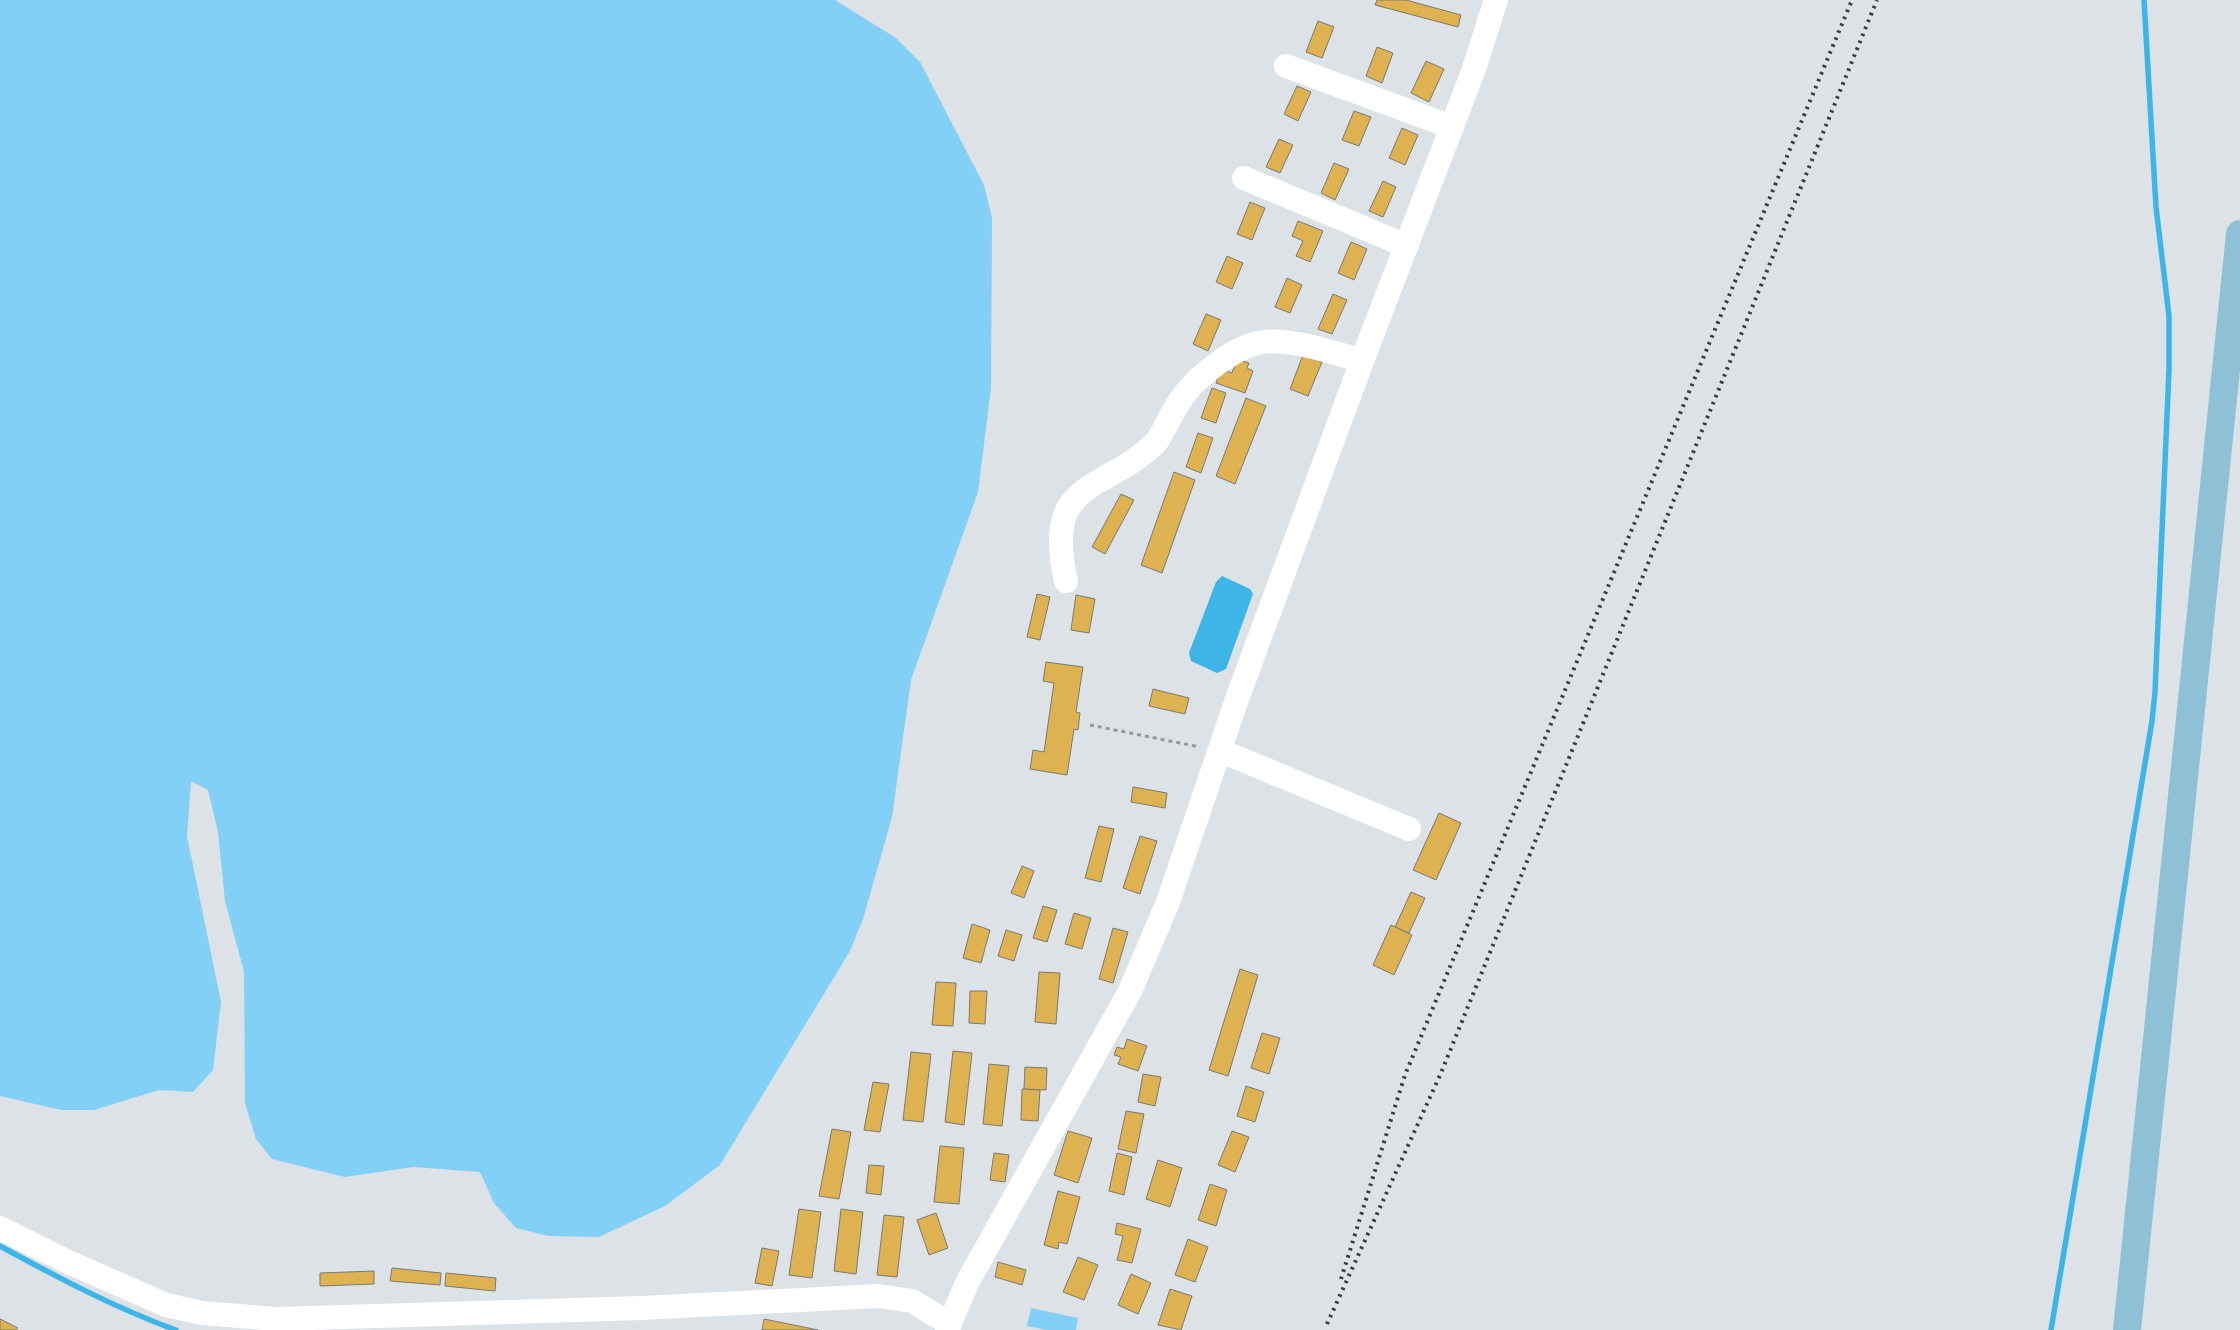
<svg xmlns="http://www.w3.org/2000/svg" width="2240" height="1330" viewBox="0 0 2240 1330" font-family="'Exo 2',sans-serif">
<rect width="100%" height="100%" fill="#dce2e5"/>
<g fill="#83d0f6">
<polygon points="0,0 835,0 896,38 920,62 984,185 992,218 991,388 978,492 911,680 892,817 863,919 850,951 720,1165 665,1206 599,1237 549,1236 516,1228 494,1203 480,1172 413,1167 345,1177 272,1159 256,1139 245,1103 244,972 225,901 218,832 208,790 191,781 187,836 221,1002 213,1070 193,1092 159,1090 94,1110 61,1110 0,1096"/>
<polygon points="1031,1308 1078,1318 1076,1330 1046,1330 1027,1326"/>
</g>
<polygon fill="#3db5e7" points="1222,576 1250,589 1253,594 1226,669 1217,673 1191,661 1189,653 1216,582"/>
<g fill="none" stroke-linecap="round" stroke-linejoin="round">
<g stroke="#3db5e7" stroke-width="5.5">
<path d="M0 1246C57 1277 115 1308 176 1330"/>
<polyline points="2051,1330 2152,721 2155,692 2169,370 2169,316 2156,207 2144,0"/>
</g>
</g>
<g fill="#deb250" stroke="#7b7974">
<polygon points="1377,0 1406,0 1461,15 1458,27 1375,5"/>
<polygon points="1318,21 1334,27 1322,58 1306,52"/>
<polygon points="1377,47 1393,53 1382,83 1366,76"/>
<polygon points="1426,61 1444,69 1429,102 1411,93"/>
<polygon points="1297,86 1311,92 1298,121 1284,114"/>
<polygon points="1354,111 1371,117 1359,146 1342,140"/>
<polygon points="1402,128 1418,135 1405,165 1389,158"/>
<polygon points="1279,139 1293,145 1280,173 1266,167"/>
<polygon points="1334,163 1349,169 1335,200 1321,193"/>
<polygon points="1383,181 1396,187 1383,217 1369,211"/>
<polygon points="1250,202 1265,208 1252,240 1237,234"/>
<polygon points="1298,221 1323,231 1310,262 1296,256 1303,241 1292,236"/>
<polygon points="1351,242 1367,249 1354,280 1338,273"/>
<polygon points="1227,256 1243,263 1232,289 1216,282"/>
<polygon points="1287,278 1302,285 1290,313 1275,307"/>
<polygon points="1333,294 1347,300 1332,334 1318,329"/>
<polygon points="1206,314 1221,320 1208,351 1193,344"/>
<polygon points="1303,355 1322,362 1308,396 1290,389"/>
<polygon points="1237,359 1249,363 1247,368 1253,371 1245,393 1216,383 1221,369 1232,373"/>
<polygon points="1212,388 1226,393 1216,423 1201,418"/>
<polygon points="1246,398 1266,406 1235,484 1216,476"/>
<polygon points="1198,433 1213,438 1201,473 1186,467"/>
<polygon points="1174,472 1195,480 1162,573 1141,565"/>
<polygon points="1121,494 1134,500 1105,554 1092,547"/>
<polygon points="1037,594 1050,597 1040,640 1027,637"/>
<polygon points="1076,595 1095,599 1089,633 1071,630"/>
<polygon points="1046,662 1083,667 1076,712 1080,713 1078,730 1074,729 1067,775 1030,769 1033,750 1044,752 1054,683 1043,681"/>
<polygon points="1153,689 1189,698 1185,714 1149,706"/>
<polygon points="1133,787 1167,793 1165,808 1131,802"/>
<polygon points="1439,813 1461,823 1436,880 1413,870"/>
<polygon points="1099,826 1114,829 1101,882 1085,878"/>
<polygon points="1140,836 1157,841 1140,894 1123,888"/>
<polygon points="1022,866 1034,871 1024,898 1011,893"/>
<polygon points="1411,892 1425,898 1409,933 1395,927"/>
<polygon points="1043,906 1057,910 1047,942 1033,938"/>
<polygon points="1074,913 1091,918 1082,949 1065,944"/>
<polygon points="972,924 990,930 981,963 963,958"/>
<polygon points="1391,925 1412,935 1394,975 1373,965"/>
<polygon points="1113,928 1128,932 1113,983 1099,979"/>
<polygon points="1006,930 1022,935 1014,961 998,956"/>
<polygon points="1240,969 1258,975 1228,1076 1209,1070"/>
<polygon points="1039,972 1060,973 1056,1024 1035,1022"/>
<polygon points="936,982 956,983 953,1026 932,1025"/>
<polygon points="970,991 987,991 985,1024 969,1023"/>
<polygon points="1262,1033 1280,1038 1269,1074 1251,1068"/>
<polygon points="1127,1039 1147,1046 1138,1071 1118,1064 1121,1057 1114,1055 1117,1047 1124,1049"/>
<polygon points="953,1051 972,1053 964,1125 945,1122"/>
<polygon points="911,1052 931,1054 923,1122 903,1120"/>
<polygon points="989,1064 1009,1066 1002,1126 983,1124"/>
<polygon points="1025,1067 1047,1068 1046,1090 1024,1089"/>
<polygon points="1143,1074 1161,1077 1155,1106 1138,1102"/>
<polygon points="873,1082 889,1084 880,1132 864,1130"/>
<polygon points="1246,1086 1264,1092 1255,1122 1237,1116"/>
<polygon points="1022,1089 1040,1090 1038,1121 1021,1120"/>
<polygon points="1126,1111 1144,1114 1136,1153 1118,1149"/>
<polygon points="832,1129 851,1132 839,1199 819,1196"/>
<polygon points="1068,1131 1092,1138 1078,1183 1054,1175"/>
<polygon points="1232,1131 1249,1137 1235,1172 1218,1165"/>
<polygon points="940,1146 964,1148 959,1204 934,1202"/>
<polygon points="994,1153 1009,1155 1005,1182 990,1180"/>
<polygon points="1117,1153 1132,1157 1124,1195 1109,1191"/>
<polygon points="1158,1160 1182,1168 1170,1207 1146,1199"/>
<polygon points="869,1165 884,1166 881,1195 866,1193"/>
<polygon points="1210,1184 1227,1190 1216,1226 1198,1220"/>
<polygon points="1058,1191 1080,1197 1067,1244 1059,1242 1058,1249 1044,1245"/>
<polygon points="799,1209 821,1212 812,1278 789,1275"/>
<polygon points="841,1209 863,1212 856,1274 834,1271"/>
<polygon points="936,1213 948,1248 929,1255 917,1220"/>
<polygon points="884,1215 904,1217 897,1277 877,1275"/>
<polygon points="1117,1223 1141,1229 1132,1263 1117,1260 1123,1236 1115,1234"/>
<polygon points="1188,1239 1208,1247 1195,1282 1175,1275"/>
<polygon points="762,1248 779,1251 772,1286 755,1283"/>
<polygon points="1078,1257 1098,1265 1084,1300 1063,1292"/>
<polygon points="998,1262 1026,1270 1022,1285 995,1277"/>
<polygon points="392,1268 441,1273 440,1285 390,1281"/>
<polygon points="374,1271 374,1284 320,1286 320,1273"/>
<polygon points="446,1273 496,1278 495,1291 445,1286"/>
<polygon points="1131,1274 1151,1283 1138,1314 1118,1305"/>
<polygon points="1170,1289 1192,1296 1181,1330 1158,1325"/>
<polygon points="0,1319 18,1328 16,1330 0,1330"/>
<polygon points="764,1319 818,1330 762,1330"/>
</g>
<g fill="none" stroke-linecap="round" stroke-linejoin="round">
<polyline stroke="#94989a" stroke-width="3" stroke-dasharray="4 4" stroke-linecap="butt" points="1090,725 1200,747"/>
<g stroke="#fff" stroke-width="24">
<polyline points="1286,66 1452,127"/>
<polyline points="1244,178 1407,246"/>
<path d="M1066 581C1061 559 1057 531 1067 510 1081 484 1116 475 1137 458 1144 453 1152 447 1157 441 1167 426 1173 409 1184 395 1199 375 1234 348 1258 343 1285 336 1335 353 1362 361"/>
<polyline points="1221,751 1409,829"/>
<polyline points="0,1228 66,1261 166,1305 202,1313 276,1319 642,1308 878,1296 912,1301 950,1324"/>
<polyline points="947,1330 967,1283 1130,991 1168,902 1237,699 1362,361 1474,69 1496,0"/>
</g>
<polyline stroke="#8ec0d6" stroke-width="28" points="2127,1330 2240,234"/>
<g stroke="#3a3d3e" stroke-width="4" stroke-dasharray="2.5 5" stroke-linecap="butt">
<polyline points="1341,1279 1405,1075 1852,0"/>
<polyline points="1327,1324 1441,1073 1877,0"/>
</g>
</g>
</svg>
